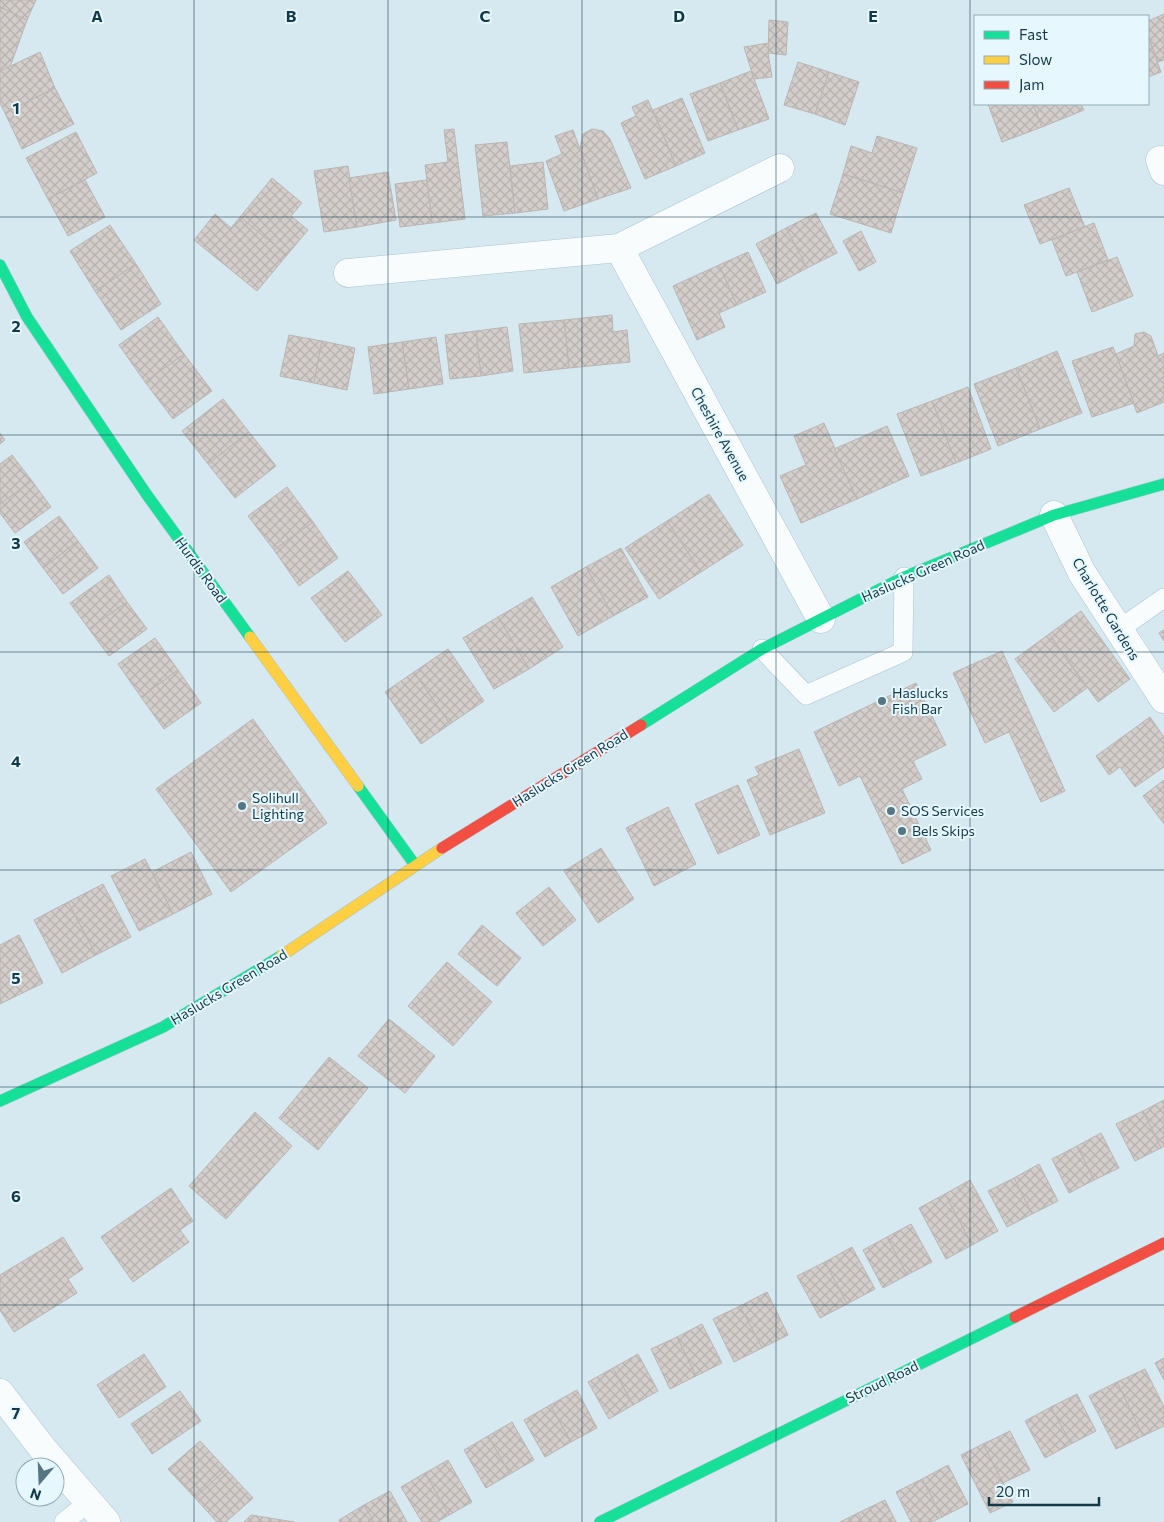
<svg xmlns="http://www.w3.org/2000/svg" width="1164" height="1522" viewBox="0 0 1164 1522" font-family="Commissioner,sans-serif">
<defs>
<pattern id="building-cross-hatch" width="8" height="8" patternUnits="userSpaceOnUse" patternTransform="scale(1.25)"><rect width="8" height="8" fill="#d4cecb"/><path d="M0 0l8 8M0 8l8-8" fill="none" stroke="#b5b2b0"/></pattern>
</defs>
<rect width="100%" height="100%" fill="#d6e8f0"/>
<g fill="url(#building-cross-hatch)" stroke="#bab5b2">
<polygon points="0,0 36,0 27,20 0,7"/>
<polygon points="0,7 27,20 10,67 0,71"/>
<polygon points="1164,14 1164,60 1158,62 1148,36 1148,21"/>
<polygon points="769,20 788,22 786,55 768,53"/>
<polygon points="1148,36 1161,72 1148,77"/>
<polygon points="769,43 768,53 772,77 754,79 744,47"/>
<polygon points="40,52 55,88 5,113 0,103 0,71"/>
<polygon points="798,62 829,72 815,114 784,105"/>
<polygon points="751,71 769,119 738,130 720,83"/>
<polygon points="829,72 859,82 845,125 815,114"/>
<polygon points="720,83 738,130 708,141 690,94"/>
<polygon points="55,88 74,124 22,149 5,113"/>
<polygon points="682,98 705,153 676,166 653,110"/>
<polygon points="648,100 676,166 645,179 621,123 636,116 632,107"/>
<polygon points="988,104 1033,104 1042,127 1002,142"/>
<polygon points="1033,104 1081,104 1084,110 1042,127"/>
<polygon points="454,129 465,219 432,223 425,165 448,162 444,130"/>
<polygon points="592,129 603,131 610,139 631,188 598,199 580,149 583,134"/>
<polygon points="573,130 598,199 564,211 546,161 562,154 555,136"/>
<polygon points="76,132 97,173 48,199 26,158"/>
<polygon points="877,136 917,148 903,193 843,174 851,146 872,153"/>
<polygon points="507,142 515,213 483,216 475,145"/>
<polygon points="543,162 548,209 515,213 510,166"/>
<polygon points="348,166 357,227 324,232 314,171"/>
<polygon points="388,172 396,220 357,227 349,178"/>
<polygon points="843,174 903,193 891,233 830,214"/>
<polygon points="272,178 302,203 291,216 308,230 287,255 240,217"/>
<polygon points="85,180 105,217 68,236 48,199"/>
<polygon points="427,180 432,223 400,227 395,184"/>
<polygon points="1069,188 1085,227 1040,244 1024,205"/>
<polygon points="816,213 837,253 807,268 786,228"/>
<polygon points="215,214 231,228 240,217 287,255 257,291 194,240"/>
<polygon points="1094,223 1108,260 1066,276 1052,240"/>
<polygon points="110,225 136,264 95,291 70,251"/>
<polygon points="786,228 807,268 777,284 756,244"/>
<polygon points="861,231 876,262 859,271 843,241"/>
<polygon points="748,252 766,292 737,305 719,265"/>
<polygon points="1117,257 1133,296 1092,312 1077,272"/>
<polygon points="136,264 161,304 121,330 95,291"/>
<polygon points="719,265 737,305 719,313 725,327 697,340 673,286"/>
<polygon points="612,315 613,332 627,330 630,362 569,368 564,320"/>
<polygon points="158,317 184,354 145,382 119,345"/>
<polygon points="564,320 569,368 524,373 519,324"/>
<polygon points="507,327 513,371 481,376 476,331"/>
<polygon points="476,331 481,376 450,379 445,335"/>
<polygon points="1144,332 1151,336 1158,356 1164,353 1164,402 1137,413 1116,354 1134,346 1135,334"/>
<polygon points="289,335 322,341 314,383 280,376"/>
<polygon points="436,337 443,384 409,389 402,342"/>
<polygon points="322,341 355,348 347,390 314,383"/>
<polygon points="402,342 409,389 374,394 368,347"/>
<polygon points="1113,347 1134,403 1092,417 1072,361"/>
<polygon points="1057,351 1082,413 1040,429 1016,368"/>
<polygon points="184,354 212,391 173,419 145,382"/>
<polygon points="1016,368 1040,429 998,446 974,384"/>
<polygon points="968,387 991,449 956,463 932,401"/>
<polygon points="223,399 249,432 208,464 182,431"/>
<polygon points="932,401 956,463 921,476 897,414"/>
<polygon points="824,423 857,499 801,523 780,476 806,465 794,436"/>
<polygon points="887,426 909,476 857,499 834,449"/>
<polygon points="249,432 276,466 235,498 208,464"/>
<polygon points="0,433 5,440 0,444"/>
<polygon points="12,455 32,481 0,504 0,464"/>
<polygon points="32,481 51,507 15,533 0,513 0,504"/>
<polygon points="287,487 313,522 274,550 248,516"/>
<polygon points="709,494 743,545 701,572 667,521"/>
<polygon points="59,516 78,541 43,568 24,542"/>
<polygon points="667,521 701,572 659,599 625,548"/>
<polygon points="313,522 338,558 299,586 274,550"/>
<polygon points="78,541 98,568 63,594 43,568"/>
<polygon points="621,548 648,597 613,616 586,567"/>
<polygon points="586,567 613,616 578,636 551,587"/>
<polygon points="348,571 382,615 345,642 311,598"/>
<polygon points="109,575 127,602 89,629 70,603"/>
<polygon points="532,597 563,647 529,669 498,617"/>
<polygon points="127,602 147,629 109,656 89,629"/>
<polygon points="1081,611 1130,679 1098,702 1049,634"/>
<polygon points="498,617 529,669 494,689 463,638"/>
<polygon points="1164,630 1164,641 1159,633"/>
<polygon points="1049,634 1087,688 1054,712 1015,659"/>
<polygon points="155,638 178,670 141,697 118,664"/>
<polygon points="448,649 484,701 450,724 414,672"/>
<polygon points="1002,651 1065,791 1041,802 1009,732 985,743 953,673"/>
<polygon points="178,670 201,703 164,729 141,697"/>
<polygon points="414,672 450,724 421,744 385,692"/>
<polygon points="916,683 946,745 913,761 922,779 902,789 931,850 902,864 860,776 839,786 814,732"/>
<polygon points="1150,717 1164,737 1164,767 1135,787 1120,767 1109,775 1096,756"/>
<polygon points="253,719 327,823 231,892 156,789"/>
<polygon points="799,749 825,813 770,835 747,780 759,775 755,767"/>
<polygon points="1164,780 1164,824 1143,796"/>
<polygon points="738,785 760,835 718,854 695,804"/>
<polygon points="668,807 696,864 654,886 626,828"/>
<polygon points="601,848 634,899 598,923 564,871"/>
<polygon points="191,852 212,894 173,914 152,872"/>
<polygon points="145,859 173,914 139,931 111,876"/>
<polygon points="103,884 131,937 96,955 68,902"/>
<polygon points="549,887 576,920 543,946 516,913"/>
<polygon points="68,902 96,955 62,973 34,920"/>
<polygon points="482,925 521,958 497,986 458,954"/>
<polygon points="19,935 43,983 0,1004 0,945"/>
<polygon points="447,962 492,1002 453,1046 408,1006"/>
<polygon points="389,1019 435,1056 405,1093 358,1056"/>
<polygon points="329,1057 368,1088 318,1150 279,1118"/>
<polygon points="1164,1100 1164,1146 1161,1148 1143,1111"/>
<polygon points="1143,1111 1161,1148 1135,1161 1116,1124"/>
<polygon points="255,1112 292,1146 226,1219 189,1186"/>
<polygon points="1101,1133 1119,1168 1094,1180 1077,1146"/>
<polygon points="1077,1146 1094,1180 1069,1193 1052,1159"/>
<polygon points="1039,1164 1058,1201 1032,1214 1014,1178"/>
<polygon points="1014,1178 1032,1214 1007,1227 988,1191"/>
<polygon points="970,1180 998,1231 972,1245 945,1194"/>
<polygon points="171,1188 193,1221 180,1230 189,1242 133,1282 101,1237"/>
<polygon points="945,1194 972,1245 946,1259 919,1208"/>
<polygon points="911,1224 932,1262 907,1275 887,1237"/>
<polygon points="63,1237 83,1269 68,1279 77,1293 14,1332 0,1310 0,1275"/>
<polygon points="887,1237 907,1275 883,1288 863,1250"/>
<polygon points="852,1247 875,1289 847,1304 825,1262"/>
<polygon points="825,1262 847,1304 820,1318 797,1276"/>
<polygon points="767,1292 788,1335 762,1348 740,1306"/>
<polygon points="740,1306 762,1348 734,1362 713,1319"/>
<polygon points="702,1324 722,1363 696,1376 677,1337"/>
<polygon points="677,1337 696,1376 670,1389 651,1349"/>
<polygon points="144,1354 166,1387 119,1418 97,1385"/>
<polygon points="638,1354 658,1391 633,1405 613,1368"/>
<polygon points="1164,1358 1164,1380 1155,1363"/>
<polygon points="613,1368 633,1405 609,1419 588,1382"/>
<polygon points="1145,1369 1164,1407 1164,1426 1143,1436 1117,1382"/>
<polygon points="1117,1382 1143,1436 1116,1449 1089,1396"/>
<polygon points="577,1390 597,1428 571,1442 550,1405"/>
<polygon points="180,1391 201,1421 152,1454 131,1424"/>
<polygon points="1077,1394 1096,1431 1071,1444 1051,1407"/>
<polygon points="550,1405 571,1442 545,1457 524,1420"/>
<polygon points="1051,1407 1071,1444 1045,1458 1025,1421"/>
<polygon points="512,1422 534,1460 510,1474 488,1436"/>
<polygon points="1010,1431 1030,1470 1003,1483 983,1444"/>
<polygon points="488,1436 510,1474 486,1488 464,1450"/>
<polygon points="200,1441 226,1469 195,1498 168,1469"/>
<polygon points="983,1444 1013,1502 990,1513 961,1455"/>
<polygon points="448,1460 472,1502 449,1515 425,1473"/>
<polygon points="948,1465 968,1504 942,1517 922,1479"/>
<polygon points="226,1469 253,1498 226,1522 217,1522 195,1498"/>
<polygon points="425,1473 449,1515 437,1522 422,1522 401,1487"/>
<polygon points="922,1479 942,1517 932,1522 911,1522 896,1492"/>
<polygon points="390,1491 407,1522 374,1522 364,1505"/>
<polygon points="885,1500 896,1522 862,1522 858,1513"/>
<polygon points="364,1505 374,1522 340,1522 339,1520"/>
<polygon points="858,1513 862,1522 840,1522"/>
<polygon points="251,1515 294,1522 244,1522"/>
</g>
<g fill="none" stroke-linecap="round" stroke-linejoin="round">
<g stroke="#abc4cf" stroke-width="20">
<g id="lane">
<polyline points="1118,630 1164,598"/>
<polyline points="762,649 806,695 903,652 904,577"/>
<polyline points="64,1522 89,1502"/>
</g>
</g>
<g stroke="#abc4cf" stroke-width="29">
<g id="street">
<polyline points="1160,160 1164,171"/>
<polyline points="619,248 821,619"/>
<polyline points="348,273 619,248 780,168"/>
<polyline points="1054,515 1082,573 1164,699"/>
<polyline points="0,1393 43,1449 106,1522"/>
</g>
</g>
<g stroke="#abc4cf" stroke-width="12">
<g id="fast">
<polyline points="0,265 27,317 147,495 250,637"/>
<polyline points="641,725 762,649 904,577 1054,515 1164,484"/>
<polyline points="358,786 415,865"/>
<polyline points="0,1101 163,1027 281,956"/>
<polyline points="600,1522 1015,1317"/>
</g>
</g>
<g stroke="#abc4cf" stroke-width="12">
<g id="slow">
<polyline points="250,637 358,786"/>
<polyline points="281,956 442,848"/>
</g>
</g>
<g stroke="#abc4cf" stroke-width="12">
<g id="jam">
<polyline points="442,848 641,725"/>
<polyline points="1015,1317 1164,1243"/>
</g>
</g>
<use href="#lane" stroke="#f9fcfd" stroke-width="19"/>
<use href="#street" stroke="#f9fcfd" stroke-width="28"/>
<use href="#fast" stroke="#16e098" stroke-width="11"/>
<use href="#slow" stroke="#ffcf43" stroke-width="11"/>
<use href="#jam" stroke="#f24e42" stroke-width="11"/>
</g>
<path fill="none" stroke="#123948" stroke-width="1" stroke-opacity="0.55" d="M194 0V1522M388 0V1522M582 0V1522M776 0V1522M970 0V1522M0 217H1164M0 435H1164M0 652H1164M0 870H1164M0 1087H1164M0 1305H1164"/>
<g fill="#577683" stroke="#e6f7fe" stroke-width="2">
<circle cx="882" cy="701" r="5"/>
<circle cx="242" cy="806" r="5"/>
<circle cx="891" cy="811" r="5"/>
<circle cx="902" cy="831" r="5"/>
</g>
<g text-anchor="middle" stroke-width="4" stroke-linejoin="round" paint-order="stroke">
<g font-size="14" fill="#123948" stroke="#e6f7fe">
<text transform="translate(720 434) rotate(61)" y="5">Cheshire Avenue</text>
<text transform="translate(201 570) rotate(54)" y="5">Hurdis Road</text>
<text transform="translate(923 571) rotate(-24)" y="5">Haslucks Green Road</text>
<text transform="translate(1106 609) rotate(59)" y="5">Charlotte Gardens</text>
<text transform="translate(570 768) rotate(-32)" y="5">Haslucks Green Road</text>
<text transform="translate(229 987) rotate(-31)" y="5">Haslucks Green Road</text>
<text transform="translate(882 1382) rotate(-26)" y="5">Stroud Road</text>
</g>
<g font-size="14" fill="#123948" stroke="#e6f7fe" text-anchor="start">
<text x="892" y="698">Haslucks<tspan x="892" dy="16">Fish Bar</tspan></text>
<text x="252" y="803">Solihull<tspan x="252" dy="16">Lighting</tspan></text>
<text x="901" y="816">SOS Services</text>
<text x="912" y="836">Bels Skips</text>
</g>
</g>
<g font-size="16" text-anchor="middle" font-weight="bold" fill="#123948" stroke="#e6f7fe" stroke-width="4" stroke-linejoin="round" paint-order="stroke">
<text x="97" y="22">A</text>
<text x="291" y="22">B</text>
<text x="485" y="22">C</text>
<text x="679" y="22">D</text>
<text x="873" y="22">E</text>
<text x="16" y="114">1</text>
<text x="16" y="332">2</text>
<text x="16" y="549">3</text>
<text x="16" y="767">4</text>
<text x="16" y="984">5</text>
<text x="16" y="1202">6</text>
<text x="16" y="1419">7</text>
</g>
<rect x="974" y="15" width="175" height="90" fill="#e6f7fe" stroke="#91abb5"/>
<rect x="984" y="31" width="25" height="8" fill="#16e098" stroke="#91abb5"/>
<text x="1019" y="40" font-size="15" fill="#123948">Fast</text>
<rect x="984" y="56" width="25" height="8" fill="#ffcf43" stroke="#91abb5"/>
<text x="1019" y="65" font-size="15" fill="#123948">Slow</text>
<rect x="984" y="81" width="25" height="8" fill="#f24e42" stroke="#91abb5"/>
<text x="1019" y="90" font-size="15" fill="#123948">Jam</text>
<g transform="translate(40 1482) rotate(199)"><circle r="24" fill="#e6f7fe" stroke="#91abb5"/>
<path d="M0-4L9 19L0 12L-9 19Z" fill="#577683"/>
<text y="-8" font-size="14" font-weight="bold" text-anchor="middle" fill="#123948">N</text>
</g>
<path d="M989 1497v8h110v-8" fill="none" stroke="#123948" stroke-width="2.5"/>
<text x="996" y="1497" font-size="15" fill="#123948" stroke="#e6f7fe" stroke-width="4" paint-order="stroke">20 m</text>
</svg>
